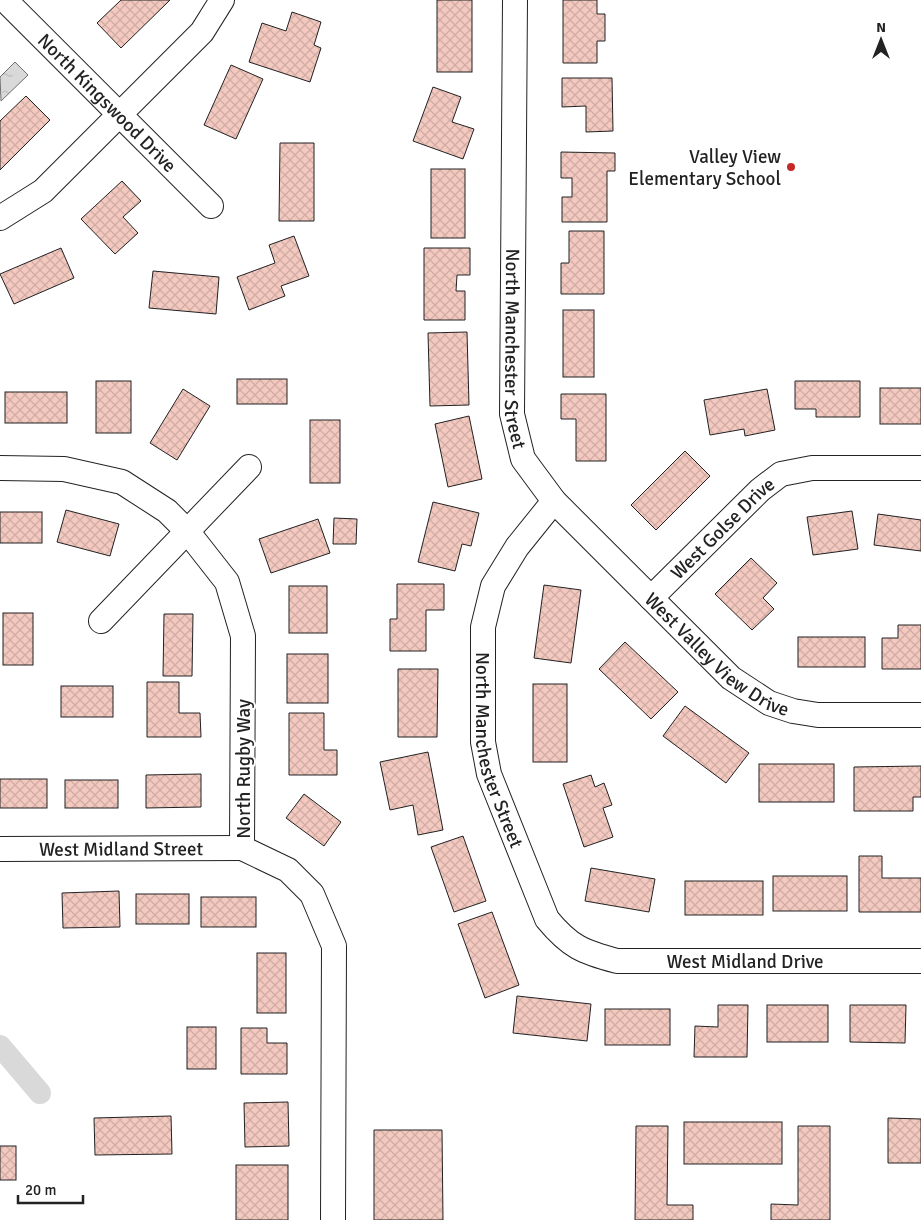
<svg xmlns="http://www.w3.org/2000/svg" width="921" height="1220" viewBox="0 0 921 1220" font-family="Signika,sans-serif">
<defs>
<pattern id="water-ripples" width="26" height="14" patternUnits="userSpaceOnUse" patternTransform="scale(1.25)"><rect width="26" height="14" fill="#d9d9d9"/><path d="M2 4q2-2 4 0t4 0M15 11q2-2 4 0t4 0" fill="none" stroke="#bababa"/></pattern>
<pattern id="building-cross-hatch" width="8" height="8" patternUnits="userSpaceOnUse" patternTransform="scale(1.25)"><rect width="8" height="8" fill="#f3c9c0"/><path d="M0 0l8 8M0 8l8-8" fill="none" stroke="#d0aca5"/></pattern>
</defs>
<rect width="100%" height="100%" fill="#fff"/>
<polygon fill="url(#water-ripples)" stroke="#6f6f6f" points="15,62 28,75 1,101 0,77"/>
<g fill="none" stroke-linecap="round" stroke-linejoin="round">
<polyline stroke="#d9d9d9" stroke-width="22" points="0,1046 40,1093"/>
</g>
<g fill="url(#building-cross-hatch)" stroke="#222">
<polygon points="121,0 170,0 121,48 97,23"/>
<rect x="437" y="0" width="35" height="72"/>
<polygon points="563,0 597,0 597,14 605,14 605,41 597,41 597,63 563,63"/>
<polygon points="292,12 321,22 314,45 321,48 310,82 249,62 262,23 286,31"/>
<polygon points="231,65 263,79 236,139 204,125"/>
<polygon points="562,78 612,78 613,131 586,132 586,106 562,107"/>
<polygon points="433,87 461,97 452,122 474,129 463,159 413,141"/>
<polygon points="26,96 50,120 0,170 0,121"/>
<polygon points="280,143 314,143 314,221 279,221"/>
<polygon points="561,152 615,153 615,171 607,171 607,222 562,222 562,197 572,197 572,178 561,178"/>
<rect x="431" y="169" width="34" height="69"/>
<polygon points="122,181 141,201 123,217 138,233 115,254 81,219"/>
<polygon points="569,231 604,231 604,294 561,294 561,263 569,263"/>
<polygon points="294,236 309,276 281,286 285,296 249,310 237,277 275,263 269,245"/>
<polygon points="61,248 74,278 14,304 0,274"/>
<polygon points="424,248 470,248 470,275 457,275 456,291 465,291 465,320 424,320"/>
<polygon points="153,271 219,277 216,314 149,308"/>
<rect x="563" y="310" width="31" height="67"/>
<polygon points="467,332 469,405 430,406 428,333"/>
<rect x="237" y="379" width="50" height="25"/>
<rect x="96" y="381" width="35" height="52"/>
<polygon points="795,381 860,381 860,417 816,417 816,409 795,409"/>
<rect x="880" y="388" width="41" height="36"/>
<polygon points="183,389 210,406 177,460 150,443"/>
<polygon points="767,389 775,430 745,436 744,429 710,435 704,400"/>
<rect x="5" y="392" width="62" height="31"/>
<polygon points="561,394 606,394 606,461 576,461 576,419 561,419"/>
<polygon points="469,416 482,479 448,487 435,424"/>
<rect x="310" y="420" width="30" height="63"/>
<polygon points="685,451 710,476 656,530 631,505"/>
<polygon points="433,502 479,513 471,546 462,544 455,571 418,562"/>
<polygon points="66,510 119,524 110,556 57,542"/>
<polygon points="852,511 858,549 813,555 807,517"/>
<rect x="0" y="512" width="42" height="31"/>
<polygon points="878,514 921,520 921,551 874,545"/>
<polygon points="334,518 357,519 356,544 333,544"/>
<polygon points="318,519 330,553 271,573 259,539"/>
<polygon points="751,558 777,583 763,598 774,609 752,630 715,594"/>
<polygon points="397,584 444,584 444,610 426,610 426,651 390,651 390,619 397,619"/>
<polygon points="544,585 581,590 571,663 534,658"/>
<rect x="289" y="586" width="38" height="47"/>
<rect x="3" y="613" width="30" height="52"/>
<polygon points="164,614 193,614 192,676 163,676"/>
<polygon points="898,625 921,625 921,669 882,669 882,638 898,638"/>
<rect x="798" y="637" width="67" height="30"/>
<polygon points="625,642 678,692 651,719 599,669"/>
<rect x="287" y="654" width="41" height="49"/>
<polygon points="398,669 438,669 437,737 398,737"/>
<polygon points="147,682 179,682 179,713 200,713 201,737 147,737"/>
<rect x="533" y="684" width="34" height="78"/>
<rect x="61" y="686" width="52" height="31"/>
<polygon points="685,706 749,753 726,783 663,736"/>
<polygon points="289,713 324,713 324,750 337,750 337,775 289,775"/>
<polygon points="428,752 443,830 418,835 413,805 390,810 380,762"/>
<rect x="759" y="764" width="75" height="38"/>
<polygon points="921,766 921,797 913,797 913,811 854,811 854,767"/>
<polygon points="201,774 201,807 146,808 146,775"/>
<polygon points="591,775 595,787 604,783 612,805 603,808 613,837 584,847 563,784"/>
<rect x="0" y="779" width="47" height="29"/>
<rect x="65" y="780" width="53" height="28"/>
<polygon points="304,794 341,822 324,846 286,818"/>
<polygon points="463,836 486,901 454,912 431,847"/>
<polygon points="859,856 882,856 882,878 921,878 921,912 859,912"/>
<polygon points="591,868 655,879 649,912 585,901"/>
<rect x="773" y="876" width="74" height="35"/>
<rect x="685" y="881" width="78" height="34"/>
<polygon points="119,891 120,927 63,928 62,893"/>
<rect x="136" y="894" width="53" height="30"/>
<rect x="201" y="897" width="55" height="30"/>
<polygon points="492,912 519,985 485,998 458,924"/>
<rect x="257" y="953" width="29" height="60"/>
<polygon points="517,996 591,1004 587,1041 513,1033"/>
<polygon points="718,1005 748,1005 747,1057 694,1057 695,1026 718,1027"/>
<rect x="767" y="1005" width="61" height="37"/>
<polygon points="850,1005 906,1005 905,1043 850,1042"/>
<rect x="605" y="1009" width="65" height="36"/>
<rect x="187" y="1027" width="29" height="42"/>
<polygon points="241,1028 267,1028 267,1043 287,1043 287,1074 241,1074"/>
<polygon points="288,1102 289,1146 245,1147 244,1103"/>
<polygon points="171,1116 172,1154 95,1155 94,1118"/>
<polygon points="888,1118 921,1119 921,1163 888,1163"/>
<rect x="684" y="1122" width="98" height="42"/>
<polygon points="636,1126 668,1126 667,1205 693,1205 693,1220 635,1220"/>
<polygon points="798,1126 830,1126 830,1220 771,1220 771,1204 798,1205"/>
<polygon points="374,1130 442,1130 443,1220 374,1220"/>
<rect x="0" y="1146" width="16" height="34"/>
<rect x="236" y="1165" width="52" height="55"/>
</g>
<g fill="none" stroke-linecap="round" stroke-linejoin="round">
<g stroke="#222" stroke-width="26">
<g id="minor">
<path id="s1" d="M5 0 211 206"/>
<path id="s2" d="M515 0 512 414 523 459 554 501 517 547 493 586 483 627V742L489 774 547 919C570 947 583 952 617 961H921"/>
<polyline points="0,218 43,191 202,32 222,0"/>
<polyline points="0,468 64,469 122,482 167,511 187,531 227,582 243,636 242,848 288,870 312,894 334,946 333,1220"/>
<path id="s3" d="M554 501 731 678 769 703 793 711 818 715H921"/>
<path id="s4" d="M651 598 760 490 781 474 812 468H921"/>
<polyline points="101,621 249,467"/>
<path id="s5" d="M0 849 242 848"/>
</g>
</g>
<use href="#minor" stroke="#fff" stroke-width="24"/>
</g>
<circle fill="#c62828" stroke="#fff" stroke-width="2" cx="791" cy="167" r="5"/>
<g text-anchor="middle" stroke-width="4" stroke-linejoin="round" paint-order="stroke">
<g font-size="19" fill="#222" stroke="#fff">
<text dy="7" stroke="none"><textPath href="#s1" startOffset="145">North Kingswood Drive</textPath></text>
<text dy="7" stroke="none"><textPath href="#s2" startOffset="349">North Manchester Street</textPath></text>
<text dy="7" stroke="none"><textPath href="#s4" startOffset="100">West Golse Drive</textPath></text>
<text dy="7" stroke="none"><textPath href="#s3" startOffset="225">West Valley View Drive</textPath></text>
<text dy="7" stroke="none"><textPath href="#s2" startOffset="785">North Manchester Street</textPath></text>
<text transform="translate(243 769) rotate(-90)" y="7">North Rugby Way</text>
<text dy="7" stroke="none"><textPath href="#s5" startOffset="121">West Midland Street</textPath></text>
<text dy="7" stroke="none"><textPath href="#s2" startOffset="1175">West Midland Drive</textPath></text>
</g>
<g font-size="19" fill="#222" stroke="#fff" text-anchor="end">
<text x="781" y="163">Valley View<tspan x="781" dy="22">Elementary School</tspan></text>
</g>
</g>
<g transform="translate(881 40)" stroke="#ffffff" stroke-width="4" paint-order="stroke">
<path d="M0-4L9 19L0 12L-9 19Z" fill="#222222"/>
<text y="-8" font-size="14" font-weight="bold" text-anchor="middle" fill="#222222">N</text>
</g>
<path d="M18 1195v8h65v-8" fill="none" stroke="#222222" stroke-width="2.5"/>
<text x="25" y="1195" font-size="15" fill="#222222" stroke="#ffffff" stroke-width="4" paint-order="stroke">20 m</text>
</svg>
